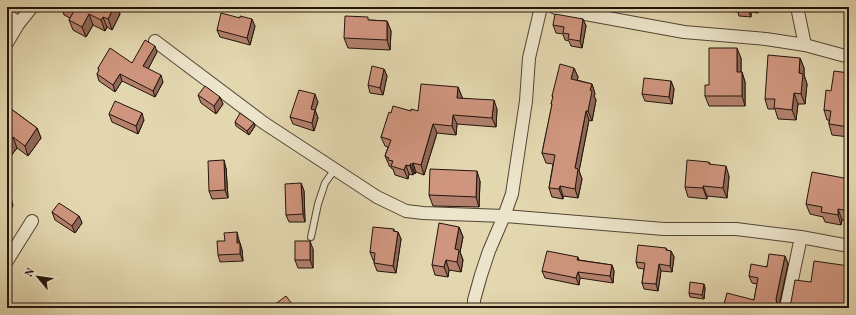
<svg xmlns="http://www.w3.org/2000/svg" width="856" height="315" viewBox="0 0 856 315" font-family="Vollkorn,serif">
<rect width="100%" height="100%" fill="#e3d7af"/>
<filter id="stains"><feTurbulence type="fractalNoise" baseFrequency=".005" numOctaves="4"/><feColorMatrix values="0 0 0 0 .2 0 0 0 0 .09 0 0 0 0 .02 0 0 0 .5 -.17"/></filter>
<radialGradient id="worn" r=".72"><stop offset=".6" stop-color="#630" stop-opacity="0"/><stop offset="1" stop-color="#630" stop-opacity=".3"/></radialGradient>
<g fill="none" stroke-linecap="round" stroke-linejoin="round">
<g stroke="#524535" stroke-width="8">
<polyline id="lane" points="311,237 318,204 325,183 335,169"/>
</g>
<g stroke="#524535" stroke-width="14">
<g id="street">
<polyline points="554,7 558,9 684,32 766,39 805,45 849,57"/>
<polyline points="797,7 805,45"/>
<polyline points="7,15 19,23"/>
<polyline points="155,41 264,123 377,197 406,211 423,213 504,216 664,229 736,229 801,237 849,246"/>
<polyline points="7,43 19,23 32,7"/>
<polyline points="7,261 32,221"/>
<polyline points="474,308 474,300 481,275 489,251 504,216 512,194 526,101 529,58 541,7"/>
<polyline points="786,308 801,237"/>
</g>
</g>
<use href="#lane" stroke="#ede5cb" stroke-width="6"/>
<use href="#street" stroke="#ede5cb" stroke-width="12"/>
</g>
<g fill="#b2806c" stroke="#22140c">
<polygon points="62,7 117,7 120,14 112,30 107,27 105,31 93,25 86,37 73,30 69,20 70,18 64,15"/>
<polygon points="269,7 299,7 299,10 270,9"/>
<polygon points="718,7 758,7 758,13 751,12 751,17 739,16 738,12 719,10"/>
<polygon points="583,19 586,26 582,48 571,46 569,41 565,40 563,34 556,33 553,25"/>
<polygon points="369,20 387,21 391,31 390,50 348,48 344,38"/>
<polygon points="255,26 250,45 220,37 217,30"/>
<polygon points="157,52 148,69 163,82 155,97 122,81 115,92 99,81 97,74 99,71 98,68 132,63"/>
<polygon points="741,58 741,72 742,72 745,82 745,106 709,106 705,96 709,85"/>
<polygon points="800,58 804,68 804,75 807,84 805,104 798,104 796,120 778,119 775,109 768,109 765,99"/>
<polygon points="574,68 578,77 577,80 592,84 595,94 594,96 596,100 592,121 589,120 579,171 582,179 578,198 563,196 563,199 552,197 549,188 553,164 546,163 542,153 552,105 551,104 553,98 552,96"/>
<polygon points="384,69 387,76 383,95 370,93 368,85"/>
<polygon points="849,73 849,137 832,135 829,124 829,120 827,120 824,110 831,91"/>
<polygon points="671,81 674,89 672,104 645,101 642,94"/>
<polygon points="458,87 462,97 462,98 497,109 496,127 457,124 456,135 437,133 424,175 416,172 415,174 414,173 413,175 409,174 408,179 395,175 393,169 392,169 391,167 389,166 389,165 385,156 388,147 385,146 381,137 391,113 411,111 418,111"/>
<polygon points="198,95 220,97 223,104 216,114 201,103"/>
<polygon points="318,102 315,110 318,118 314,131 293,124 290,117"/>
<polygon points="7,106 37,128 41,138 28,156 17,148 7,161"/>
<polygon points="109,114 144,120 138,134 112,122"/>
<polygon points="235,122 254,123 255,126 249,135 236,126"/>
<polygon points="709,162 710,164 729,176 727,198 707,196 707,199 688,197 685,187"/>
<polygon points="226,168 228,198 212,199 209,191"/>
<polygon points="849,179 849,221 842,220 841,225 825,222 823,217 810,214 806,204"/>
<polygon points="480,181 479,207 433,206 429,195"/>
<polygon points="301,183 304,191 305,222 289,222 286,215"/>
<polygon points="52,212 79,216 82,223 75,233 55,220"/>
<polygon points="459,227 463,237 460,252 463,260 461,272 449,270 448,277 435,275 432,265"/>
<polygon points="394,229 394,231 398,232 401,239 396,273 377,271 374,263 374,260 373,260 370,252"/>
<polygon points="239,240 240,243 242,250 243,261 220,262 218,255"/>
<polygon points="666,248 667,250 671,251 674,257 672,272 661,271 658,291 644,289 642,283 644,269 638,268 636,262"/>
<polygon points="313,249 313,268 298,268 295,260"/>
<polygon points="785,256 788,264 779,306 779,308 723,308 754,300 757,284 752,283 749,276"/>
<polygon points="578,257 579,260 612,265 614,271 613,283 580,278 579,285 545,278 542,271"/>
<polygon points="704,284 705,288 704,299 690,297 689,293"/>
<polygon points="791,302 849,308 789,308 788,306"/>
</g>
<g fill="#916858" stroke="#22140c">
<polygon points="114,7 117,7 120,14 112,30 108,19"/>
<polygon points="747,7 749,7 751,12 751,17"/>
<polygon points="756,7 758,7 758,13"/>
<polygon points="89,14 93,25 86,37 82,27"/>
<polygon points="103,17 107,27 105,31 101,20"/>
<polygon points="252,19 255,26 250,45 247,38"/>
<polygon points="583,19 586,26 582,48 580,41"/>
<polygon points="387,21 391,31 390,50 387,40"/>
<polygon points="155,46 157,52 146,73 143,66"/>
<polygon points="737,48 741,58 741,82 737,72"/>
<polygon points="800,58 804,68 804,75 807,84 805,104 801,94 799,73"/>
<polygon points="574,68 578,77 575,89 571,79"/>
<polygon points="384,69 387,76 383,95 380,88"/>
<polygon points="742,72 745,82 745,106 742,96"/>
<polygon points="120,74 122,81 115,92 113,85"/>
<polygon points="161,75 163,82 155,97 153,91"/>
<polygon points="671,81 674,89 672,104 669,97"/>
<polygon points="592,84 595,94 594,96 596,100 592,121 588,111 590,90"/>
<polygon points="458,87 462,97 461,107 457,98"/>
<polygon points="794,93 798,104 796,120 792,110"/>
<polygon points="315,94 318,102 313,117 311,109"/>
<polygon points="220,97 223,104 216,114 214,106"/>
<polygon points="494,100 497,109 496,127 492,118"/>
<polygon points="315,110 318,118 314,131 312,123"/>
<polygon points="586,111 589,120 579,171 582,179 578,198 575,189 575,168"/>
<polygon points="142,113 144,120 138,134 136,126"/>
<polygon points="453,115 457,124 456,135 452,126"/>
<polygon points="254,123 255,126 249,135 247,131"/>
<polygon points="433,124 437,133 424,175 421,165"/>
<polygon points="37,128 41,138 28,156 25,146"/>
<polygon points="13,137 17,148 7,161 7,146"/>
<polygon points="224,160 226,168 228,198 225,190"/>
<polygon points="413,163 416,172 415,174 412,164"/>
<polygon points="410,164 414,173 413,175 410,166"/>
<polygon points="406,165 409,174 408,179 404,170"/>
<polygon points="726,166 729,176 727,198 723,188"/>
<polygon points="477,171 480,181 479,207 476,197"/>
<polygon points="301,183 304,191 305,222 303,214"/>
<polygon points="560,186 563,196 563,199 559,189"/>
<polygon points="703,186 707,196 707,199 703,188"/>
<polygon points="10,195 13,205 8,218 10,224 7,230 7,200"/>
<polygon points="838,209 842,220 841,225 838,215"/>
<polygon points="79,216 82,223 75,233 72,226"/>
<polygon points="459,227 463,237 460,252 463,260 461,272 457,262 455,249"/>
<polygon points="237,232 239,240 240,250 237,243"/>
<polygon points="398,232 401,239 396,273 393,266"/>
<polygon points="310,241 313,249 313,268 310,260"/>
<polygon points="240,243 242,250 243,261 240,254"/>
<polygon points="671,251 674,257 672,272 670,266"/>
<polygon points="785,256 788,264 779,306 779,308 778,308 776,299"/>
<polygon points="446,260 449,270 448,277 444,267"/>
<polygon points="659,264 661,271 658,291 656,284"/>
<polygon points="612,265 614,271 613,283 610,276"/>
<polygon points="578,272 580,278 579,285 576,278"/>
<polygon points="704,284 705,288 704,299 702,295"/>
</g>
<g fill="#cf957e" stroke="#22140c">
<polygon points="66,7 114,7 108,19 103,17 101,20 89,14 82,27 69,20 74,11"/>
<polygon points="221,13 240,18 240,16 252,19 247,38 217,30"/>
<polygon points="555,14 583,19 580,41 568,39 569,34 563,33 564,27 553,25"/>
<polygon points="345,16 368,17 368,20 387,21 387,40 344,38"/>
<polygon points="145,40 155,46 143,66 161,75 153,91 120,74 113,85 97,74 99,70 98,68 110,48 132,63"/>
<polygon points="709,48 737,48 737,72 742,72 742,96 705,96 705,85 709,85"/>
<polygon points="768,55 800,58 799,73 803,74 801,94 794,93 792,110 774,108 775,99 765,99"/>
<polygon points="560,64 574,68 571,79 592,84 590,90 592,91 588,111 586,111 575,168 578,169 575,189 560,186 559,189 549,188 555,155 542,153 552,104 551,104 553,96 552,96"/>
<polygon points="372,66 384,69 380,88 368,85"/>
<polygon points="834,71 849,73 849,127 829,124 831,111 824,110 826,90 831,91"/>
<polygon points="644,78 671,81 669,97 642,94"/>
<polygon points="421,84 458,87 457,98 494,100 492,118 453,115 452,126 433,124 421,165 413,163 412,164 410,164 410,166 406,165 404,170 391,166 393,161 388,160 389,158 386,157 386,156 385,156 391,140 381,137 389,112 391,113 393,106 411,111 411,109 418,111"/>
<polygon points="205,86 220,97 214,106 198,95"/>
<polygon points="299,90 315,94 311,109 315,110 312,123 290,117"/>
<polygon points="115,101 142,113 136,126 109,114"/>
<polygon points="7,106 37,128 25,146 13,137 7,146"/>
<polygon points="240,113 254,123 247,131 235,122"/>
<polygon points="224,160 225,190 209,191 208,161"/>
<polygon points="687,160 709,162 709,164 726,166 723,188 703,186 703,188 685,187"/>
<polygon points="430,169 477,171 476,197 429,195"/>
<polygon points="812,172 849,179 849,211 838,209 838,215 821,212 822,207 806,204"/>
<polygon points="301,183 303,214 286,215 285,184"/>
<polygon points="7,193 10,195 7,200"/>
<polygon points="59,203 79,216 72,226 52,212"/>
<polygon points="439,223 459,227 455,249 459,250 457,262 446,260 444,267 432,265"/>
<polygon points="373,227 394,229 393,231 398,232 393,266 374,263 375,253 370,252"/>
<polygon points="237,232 237,243 240,243 240,254 218,255 217,241 225,241 224,233"/>
<rect x="295" y="241" width="15" height="19"/>
<polygon points="638,245 666,248 666,250 671,251 670,266 659,264 656,284 642,283 645,263 636,262"/>
<polygon points="547,251 578,257 577,260 612,265 610,276 578,272 576,278 542,271"/>
<polygon points="769,254 785,256 776,299 777,305 773,304 772,308 723,308 727,293 754,300 758,278 749,276 751,264 767,267"/>
<polygon points="814,261 849,266 849,308 794,308 794,307 788,306 791,302 795,280 811,282"/>
<polygon points="690,282 704,284 702,295 689,293"/>
<polygon points="286,296 295,308 270,308"/>
<polygon points="514,304 526,308 513,308"/>
</g>
<rect width="856" height="315" fill="none" stroke="#e3d7af" stroke-width="24"/>
<rect x="8" y="8" width="840" height="299" fill="none" stroke="#22140c" stroke-width="2"/>
<rect x="12" y="12" width="832" height="291" fill="none" stroke="#22140c"/>
<g transform="translate(38 277) rotate(299)" stroke="#ede5cb" stroke-width="3" paint-order="stroke">
<path d="M0-3L7 15L0 10L-7 15Z" fill="#22140c"/>
<text y="-6" font-size="11" font-weight="bold" text-anchor="middle" fill="#22140c">N</text>
</g>
<rect width="100%" height="100%" filter="url(#stains)"/>
<rect width="100%" height="100%" fill="url(#worn)"/>
</svg>
